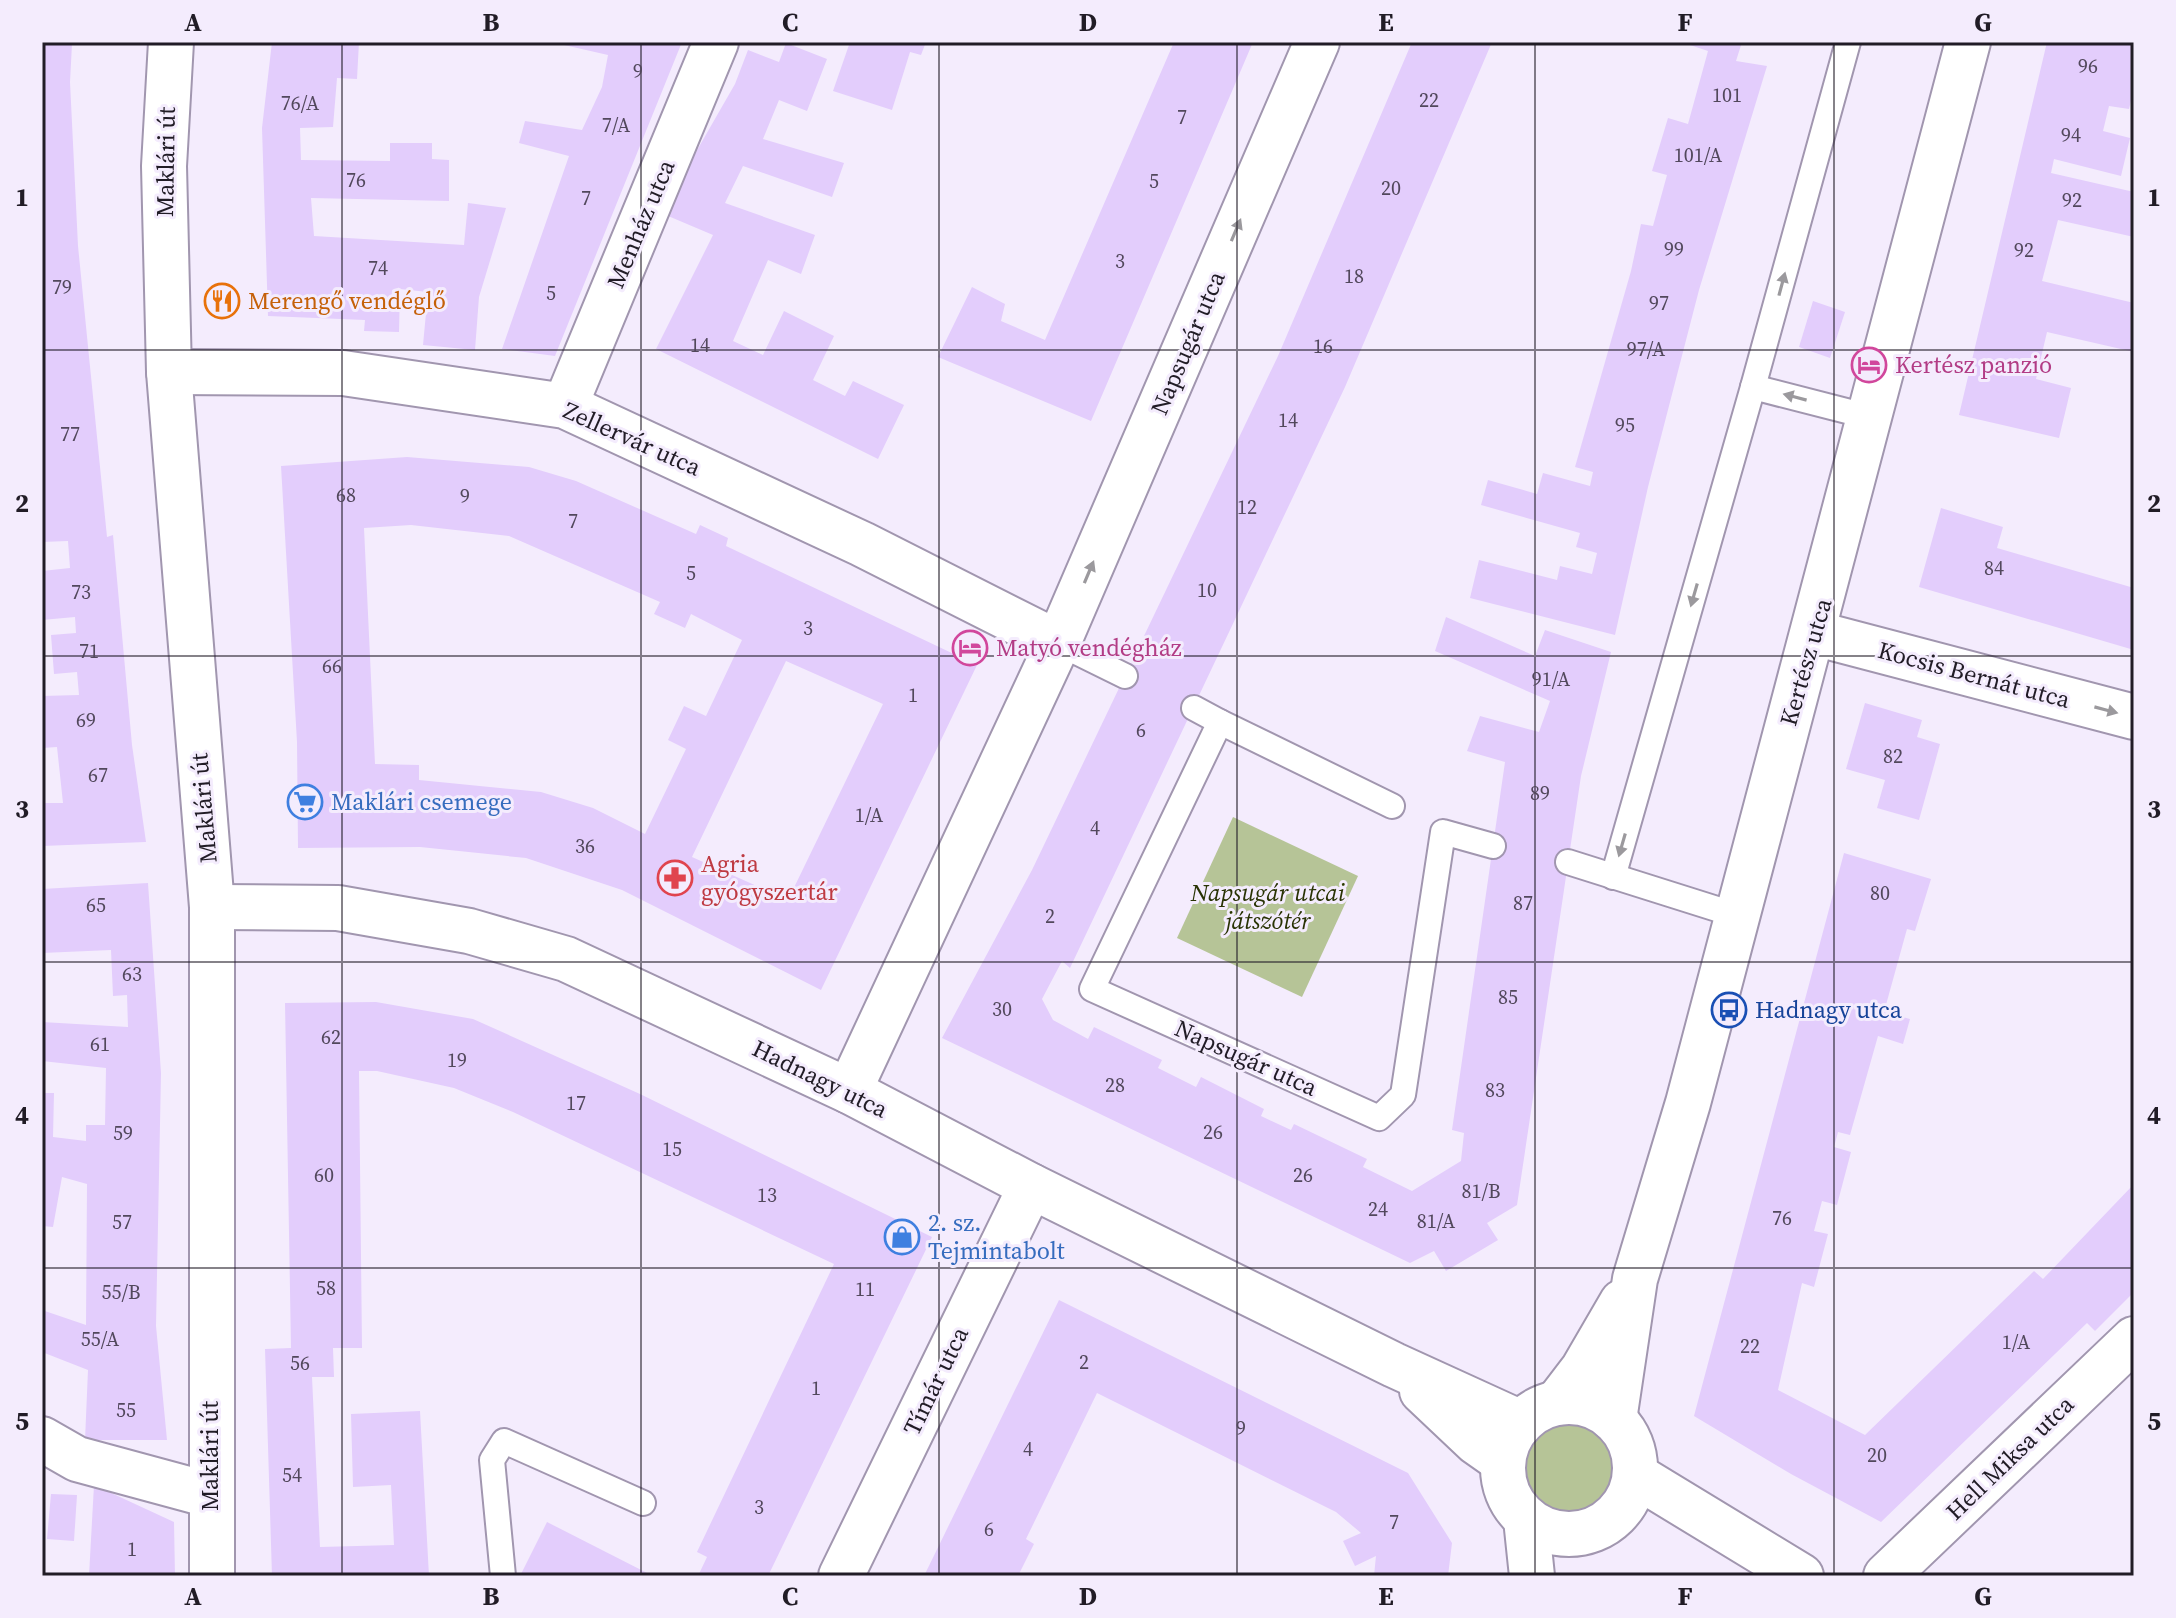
<svg xmlns="http://www.w3.org/2000/svg" width="2176" height="1618" viewBox="0 0 2176 1618" font-family="'Source Serif 4',serif">
<rect width="100%" height="100%" fill="#f4ecfd"/>
<g fill="#b6c497">
<polygon points="1233,817 1358,876 1302,997 1177,938"/>
<circle cx="1570" cy="1468" r="45"/>
</g>
<g fill="#e3cdfc" fill-rule="evenodd">
<polygon points="42,42 72,44 70,82 78,246 107,537 113,535 132,745 146,842 42,846 42,803 63,803 57,747 42,748 42,696 79,695 77,672 54,674 51,635 76,633 75,617 42,620 42,571 70,568 68,541 42,542"/>
<polygon points="272,42 359,42 357,79 337,78 333,127 300,128 301,160 390,161 390,143 432,143 432,159 449,160 449,201 311,198 314,236 464,245 468,203 506,208 479,297 475,350 423,345 428,292 400,289 399,332 364,331 365,320 268,316 262,128"/>
<polygon points="551,42 682,42 555,356 502,349 569,156 519,143 525,121 582,130 602,87 608,55"/>
<polygon points="850,42 926,42 921,55 910,52 892,110 833,91"/>
<polygon points="1174,42 1253,42 1091,421 938,357 972,287 1005,304 1001,321 1045,340"/>
<polygon points="1412,42 1492,42 1345,387 1070,968 1062,961 1042,999 1053,1020 1088,1039 1094,1027 1162,1060 1158,1068 1196,1087 1201,1077 1264,1109 1261,1116 1291,1130 1294,1124 1367,1159 1363,1167 1412,1191 1461,1161 1464,1133 1452,1130 1505,762 1467,751 1480,716 1539,732 1550,701 1435,651 1446,617 1535,656 1545,630 1611,652 1581,776 1517,1205 1487,1223 1498,1240 1446,1271 1434,1251 1410,1263 942,1038 1032,870 1278,356"/>
<polygon points="1681,42 1742,42 1736,61 1767,66 1699,290 1648,487 1615,635 1470,598 1479,560 1557,580 1560,566 1592,574 1597,553 1576,547 1580,533 1481,505 1488,480 1537,494 1543,473 1590,486 1593,472 1575,467 1631,271 1641,224 1653,226 1667,175 1652,171 1668,118 1688,124 1708,51"/>
<polygon points="2047,42 2134,44 2134,88 2129,109 2109,106 2103,131 2130,138 2121,176 2054,159 2051,173 2134,192 2134,237 2058,220 2042,281 2134,303 2134,352 2047,332 2036,379 2071,388 2059,438 1959,415"/>
<polygon points="786,43 827,59 807,111 779,100 763,139 844,163 832,197 743,166 725,203 815,235 801,274 768,260 733,341 763,355 784,311 834,336 813,380 845,396 853,381 904,405 878,459 656,349 713,235 661,213 735,84 748,50 779,62"/>
<polygon points="1813,301 1845,312 1830,358 1799,347"/>
<path d="M407 457 529 467 576 481 696 534 700 525 728 538 726 546 977 665 821 990 622 890 526 858 420 847 298 848 297 742 281 466ZM411 525 509 536 660 602 654 614 685 628 691 614 742 640 706 716 684 706 668 740 686 749 645 834 593 808 541 792 419 780V765L375 764 364 528ZM786 661 883 704 788 900 692 857Z"/>
<polygon points="1941,508 2003,527 1997,548 2134,588 2134,650 1919,587"/>
<polygon points="1865,703 1922,720 1917,737 1940,744 1919,820 1877,808 1885,780 1846,769"/>
<polygon points="1844,853 1931,879 1915,931 1907,929 1884,1012 1910,1019 1903,1044 1878,1036 1850,1135 1838,1132 1834,1147 1851,1152 1837,1205 1822,1201 1814,1231 1828,1234 1814,1287 1802,1283 1778,1390 1865,1435 2034,1271 2043,1279 2134,1184 2134,1292 2095,1331 2087,1323 1881,1522 1791,1474 1694,1416"/>
<polygon points="148,883 161,1073 156,1326 167,1440 85,1440 88,1370 42,1352 42,1310 86,1325 87,1184 62,1177 53,1227 42,1226 42,1093 54,1093 53,1137 86,1141 86,1125 105,1125 106,1068 42,1061 42,1022 128,1027 127,995 113,996 111,950 42,953 42,889"/>
<polygon points="376,1002 473,1019 640,1094 932,1237 768,1576 698,1576 707,1557 697,1552 834,1264 513,1112 454,1088 377,1071 359,1071 362,1348 333,1348 334,1377 312,1377 320,1547 394,1545 391,1485 353,1487 351,1414 420,1411 429,1576 272,1576 265,1349 291,1348 285,1003"/>
<polygon points="1059,1300 1408,1473 1452,1543 1448,1576 1374,1576 1376,1556 1355,1566 1343,1541 1361,1533 1336,1512 1097,1393 1026,1539 1034,1544 1018,1576 924,1576"/>
<polygon points="94,1485 174,1522 175,1576 89,1576"/>
<polygon points="51,1494 77,1495 74,1541 47,1539"/>
<polygon points="547,1522 653,1576 520,1576"/>
</g>
<g fill="none" stroke-linecap="round" stroke-linejoin="round">
<g stroke="#a196af" stroke-width="28">
<g id="lane">
<polyline points="1753,387 1848,42"/>
<polyline points="1058,643 1125,676"/>
<polyline points="1194,708 1220,722 1092,989 1379,1118 1403,1095 1443,832 1493,846"/>
<polyline points="1220,722 1392,806"/>
<polyline points="1568,862 1736,915"/>
<polyline points="1613,877 1753,387 1870,417"/>
<polyline points="503,1576 492,1460 504,1441 643,1503"/>
</g>
</g>
<g stroke="#a196af" stroke-width="48">
<g id="street">
<polyline points="171,42 164,166 169,372 212,907 212,1576"/>
<polyline points="169,372 343,373 565,406 862,544 1058,643"/>
<polyline points="565,406 716,42"/>
<polyline points="1814,633 2134,717"/>
<polyline points="212,907 338,908 469,931 566,959 849,1091 1031,1186 1394,1365 1521,1423"/>
<polyline points="849,1091 1058,643 1317,42"/>
<polyline points="1422,1391 1476,1442 1503,1461"/>
<polyline points="42,1439 77,1459 210,1495"/>
<polyline points="841,1576 1031,1186"/>
<polyline points="1886,1576 2134,1339"/>
</g>
</g>
<g stroke="#a196af" stroke-width="48">
<g id="secondary">
<circle cx="1569" cy="1468" r="66"/>
<polyline points="1557,1403 1583,1369 1622,1302"/>
<polyline points="1614,1420 1635,1279 1688,1103 1968,42"/>
<polyline points="1635,1475 1801,1576"/>
<polyline points="1526,1519 1532,1576"/>
</g>
</g>
<use href="#lane" stroke="#fff" stroke-width="24"/>
<use href="#street" stroke="#fff" stroke-width="44"/>
<use href="#secondary" stroke="#fff" stroke-width="44"/>
</g>
<defs><path id="oneway-solid" d="M-6-.8H1V-3.2L6.5 0L1 3.2V.8H-6Z" transform="scale(2)"/></defs>
<g fill="#9b999d">
<use href="#oneway-solid" transform="translate(1236 230) rotate(-67)"/>
<use href="#oneway-solid" transform="translate(1782 284) rotate(-75)"/>
<use href="#oneway-solid" transform="translate(1795 397) rotate(-165)"/>
<use href="#oneway-solid" transform="translate(1089 572) rotate(-67)"/>
<use href="#oneway-solid" transform="translate(1694 595) rotate(106)"/>
<use href="#oneway-solid" transform="translate(2106 710) rotate(15)"/>
<use href="#oneway-solid" transform="translate(1622 845) rotate(106)"/>
</g>
<path fill="none" stroke="#211c26" stroke-width="2" stroke-opacity="0.55" d="M342 42V1576M641 42V1576M939 42V1576M1237 42V1576M1535 42V1576M1834 42V1576M42 350H2134M42 656H2134M42 962H2134M42 1268H2134"/>
<defs>
<g id="restaurant-ring" transform="scale(1.8)"><circle r="9.5" fill="#f4ecfd" stroke="#e8710a" stroke-width="1.5"/><path d="M-5-6h1v4h1v-4h1v4h1v-4h1v5L-1.5 .5V6h-2V.5L-5-1ZM5-6V6H3V1.5H1.5Q1.5-4 5-6Z" fill="#e8710a"/></g>
<g id="hotel-ring" transform="scale(1.8)"><circle r="9.5" fill="#f4ecfd" stroke="#d1479c" stroke-width="1.5"/><path d="M-6-4.5h1.5V1H6V5H4.5V3h-9V5H-6ZM-4 0a1.8 1.8 0 1 1 3.6 0ZM.5 0V-2.5h3Q6-2.5 6 0Z" fill="#d1479c"/></g>
<g id="supermarket-ring" transform="scale(1.8)"><circle r="9.5" fill="#f4ecfd" stroke="#3f7fe0" stroke-width="1.5"/><path d="M-6-5.5h2.5l.6 2H6L4.5 2H-2.5L-4.4-4H-6ZM-1.5 3.2a1.3 1.3 0 1 0 .1 0ZM3 3.2a1.3 1.3 0 1 0 .1 0Z" fill="#3f7fe0"/></g>
<g id="pharmacy-ring" transform="scale(1.8)"><circle r="9.5" fill="#f4ecfd" stroke="#e0444e" stroke-width="1.5"/><path d="M-2-6h4v4h4v4h-4v4h-4v-4h-4v-4h4Z" fill="#e0444e"/></g>
<g id="bus-ring" transform="scale(1.8)"><circle r="9.5" fill="#f4ecfd" stroke="#1a4fb4" stroke-width="1.5"/><path d="M-5-6H5V4H4V6H2V4H-2V6H-4V4H-5ZM-3.5-4V0h7V-4ZM-3.5 1.2v1.5H-2V1.2ZM2 1.2v1.5H3.5V1.2Z" fill="#1a4fb4"/></g>
<g id="shop-ring" transform="scale(1.8)"><circle r="9.5" fill="#f4ecfd" stroke="#3f7fe0" stroke-width="1.5"/><path d="M-5-2.5h2.3a2.7 3.5 0 0 1 5.4 0H5L5.5 6h-11ZM-1.5-2.5h3a1.5 2.3 0 0 0-3 0Z" fill="#3f7fe0"/></g>
</defs>
<g fill-rule="evenodd">
<use href="#restaurant-ring" x="222" y="301"/>
<use href="#hotel-ring" x="1869" y="365"/>
<use href="#hotel-ring" x="970" y="648"/>
<use href="#supermarket-ring" x="305" y="802"/>
<use href="#pharmacy-ring" x="675" y="878"/>
<use href="#bus-ring" x="1729" y="1010"/>
<use href="#shop-ring" x="902" y="1237"/>
</g>
<g text-anchor="middle" stroke-width="6" stroke-linejoin="round" paint-order="stroke">
<g font-size="20" fill="#52485c">
<text x="2088" y="73">96</text>
<text x="638" y="78">9</text>
<text x="1727" y="102">101</text>
<text x="1429" y="107">22</text>
<text x="300" y="110">76/A</text>
<text x="1182" y="124">7</text>
<text x="616" y="132">7/A</text>
<text x="2071" y="142">94</text>
<text x="1698" y="162">101/A</text>
<text x="356" y="187">76</text>
<text x="1154" y="188">5</text>
<text x="1391" y="195">20</text>
<text x="586" y="205">7</text>
<text x="2072" y="207">92</text>
<text x="1674" y="256">99</text>
<text x="2024" y="257">92</text>
<text x="1120" y="268">3</text>
<text x="378" y="275">74</text>
<text x="1354" y="283">18</text>
<text x="62" y="294">79</text>
<text x="551" y="300">5</text>
<text x="1659" y="310">97</text>
<text x="700" y="352">14</text>
<text x="1323" y="353">16</text>
<text x="1646" y="356">97/A</text>
<text x="1288" y="427">14</text>
<text x="1625" y="432">95</text>
<text x="70" y="441">77</text>
<text x="346" y="502">68</text>
<text x="465" y="503">9</text>
<text x="1247" y="514">12</text>
<text x="573" y="528">7</text>
<text x="1994" y="575">84</text>
<text x="691" y="580">5</text>
<text x="1207" y="597">10</text>
<text x="81" y="599">73</text>
<text x="808" y="635">3</text>
<text x="89" y="658">71</text>
<text x="332" y="673">66</text>
<text x="1551" y="686">91/A</text>
<text x="913" y="702">1</text>
<text x="86" y="727">69</text>
<text x="1141" y="737">6</text>
<text x="1893" y="763">82</text>
<text x="98" y="782">67</text>
<text x="1540" y="800">89</text>
<text x="869" y="822">1/A</text>
<text x="1095" y="835">4</text>
<text x="585" y="853">36</text>
<text x="1880" y="900">80</text>
<text x="1523" y="910">87</text>
<text x="96" y="912">65</text>
<text x="1050" y="923">2</text>
<text x="132" y="981">63</text>
<text x="1508" y="1004">85</text>
<text x="1002" y="1016">30</text>
<text x="331" y="1044">62</text>
<text x="100" y="1051">61</text>
<text x="457" y="1067">19</text>
<text x="1115" y="1092">28</text>
<text x="1495" y="1097">83</text>
<text x="576" y="1110">17</text>
<text x="1213" y="1139">26</text>
<text x="123" y="1140">59</text>
<text x="672" y="1156">15</text>
<text x="324" y="1182">60</text>
<text x="1303" y="1182">26</text>
<text x="1481" y="1198">81/B</text>
<text x="767" y="1202">13</text>
<text x="1378" y="1216">24</text>
<text x="1782" y="1225">76</text>
<text x="1436" y="1228">81/A</text>
<text x="122" y="1229">57</text>
<text x="326" y="1295">58</text>
<text x="865" y="1296">11</text>
<text x="121" y="1299">55/B</text>
<text x="100" y="1346">55/A</text>
<text x="2016" y="1349">1/A</text>
<text x="1750" y="1353">22</text>
<text x="1084" y="1369">2</text>
<text x="300" y="1370">56</text>
<text x="816" y="1395">1</text>
<text x="126" y="1417">55</text>
<text x="1241" y="1435">9</text>
<text x="1028" y="1456">4</text>
<text x="1877" y="1462">20</text>
<text x="292" y="1482">54</text>
<text x="759" y="1514">3</text>
<text x="1394" y="1529">7</text>
<text x="989" y="1536">6</text>
<text x="132" y="1556">1</text>
</g>
<g font-size="24" fill="#211c26" stroke="#f4ecfd">
<text transform="translate(166 162) rotate(-89)" y="8">Maklári út</text>
<text transform="translate(641 224) rotate(-67)" y="8">Menház utca</text>
<text transform="translate(1188 343) rotate(-67)" y="8">Napsugár utca</text>
<text transform="translate(632 439) rotate(24)" y="8">Zellervár utca</text>
<text transform="translate(1806 662) rotate(-74)" y="8">Kertész utca</text>
<text transform="translate(1974 675) rotate(15)" y="8">Kocsis Bernát utca</text>
<text transform="translate(204 808) rotate(-95)" y="8">Maklári út</text>
<text transform="translate(1246 1058) rotate(24)" y="8">Napsugár utca</text>
<text transform="translate(820 1079) rotate(26)" y="8">Hadnagy utca</text>
<text transform="translate(936 1381) rotate(-64)" y="8">Tímár utca</text>
<text transform="translate(210 1456) rotate(-90)" y="8">Maklári út</text>
<text transform="translate(2010 1458) rotate(-44)" y="8">Hell Miksa utca</text>
</g>
<g font-size="24" fill="#c56008" stroke="#f4ecfd" text-anchor="start">
<text x="248" y="309">Merengő vendéglő</text>
</g>
<g font-size="24" fill="#b23c85" stroke="#f4ecfd" text-anchor="start">
<text x="1895" y="373">Kertész panzió</text>
<text x="996" y="656">Matyó vendégház</text>
</g>
<g font-size="24" fill="#366cbe" stroke="#f4ecfd" text-anchor="start">
<text x="331" y="810">Maklári csemege</text>
<text x="928" y="1231">2. sz.<tspan x="928" dy="28">Tejmintabolt</tspan></text>
</g>
<g font-size="24" fill="#be3a42" stroke="#f4ecfd" text-anchor="start">
<text x="701" y="872">Agria<tspan x="701" dy="28">gyógyszertár</tspan></text>
</g>
<g font-size="24" font-style="italic" fill="#293304" stroke="#f4ecfd">
<text x="1268" y="901">Napsugár utcai<tspan x="1268" dy="28">játszótér</tspan></text>
</g>
<g font-size="24" fill="#164399" stroke="#f4ecfd" text-anchor="start">
<text x="1755" y="1018">Hadnagy utca</text>
</g>
</g>
<rect width="2176" height="1618" fill="none" stroke="#f4ecfd" stroke-width="88"/>
<rect x="44" y="44" width="2088" height="1530" fill="none" stroke="#211c26" stroke-width="3"/>
<g font-size="26" text-anchor="middle" font-weight="bold" fill="#211c26">
<text x="193" y="31">A</text>
<text x="491" y="31">B</text>
<text x="790" y="31">C</text>
<text x="1088" y="31">D</text>
<text x="1386" y="31">E</text>
<text x="1685" y="31">F</text>
<text x="1983" y="31">G</text>
<text x="22" y="206">1</text>
<text x="2154" y="206">1</text>
<text x="22" y="512">2</text>
<text x="2154" y="512">2</text>
<text x="22" y="818">3</text>
<text x="2154" y="818">3</text>
<text x="22" y="1124">4</text>
<text x="2154" y="1124">4</text>
<text x="22" y="1430">5</text>
<text x="2154" y="1430">5</text>
<text x="193" y="1605">A</text>
<text x="491" y="1605">B</text>
<text x="790" y="1605">C</text>
<text x="1088" y="1605">D</text>
<text x="1386" y="1605">E</text>
<text x="1685" y="1605">F</text>
<text x="1983" y="1605">G</text>
</g>
</svg>
